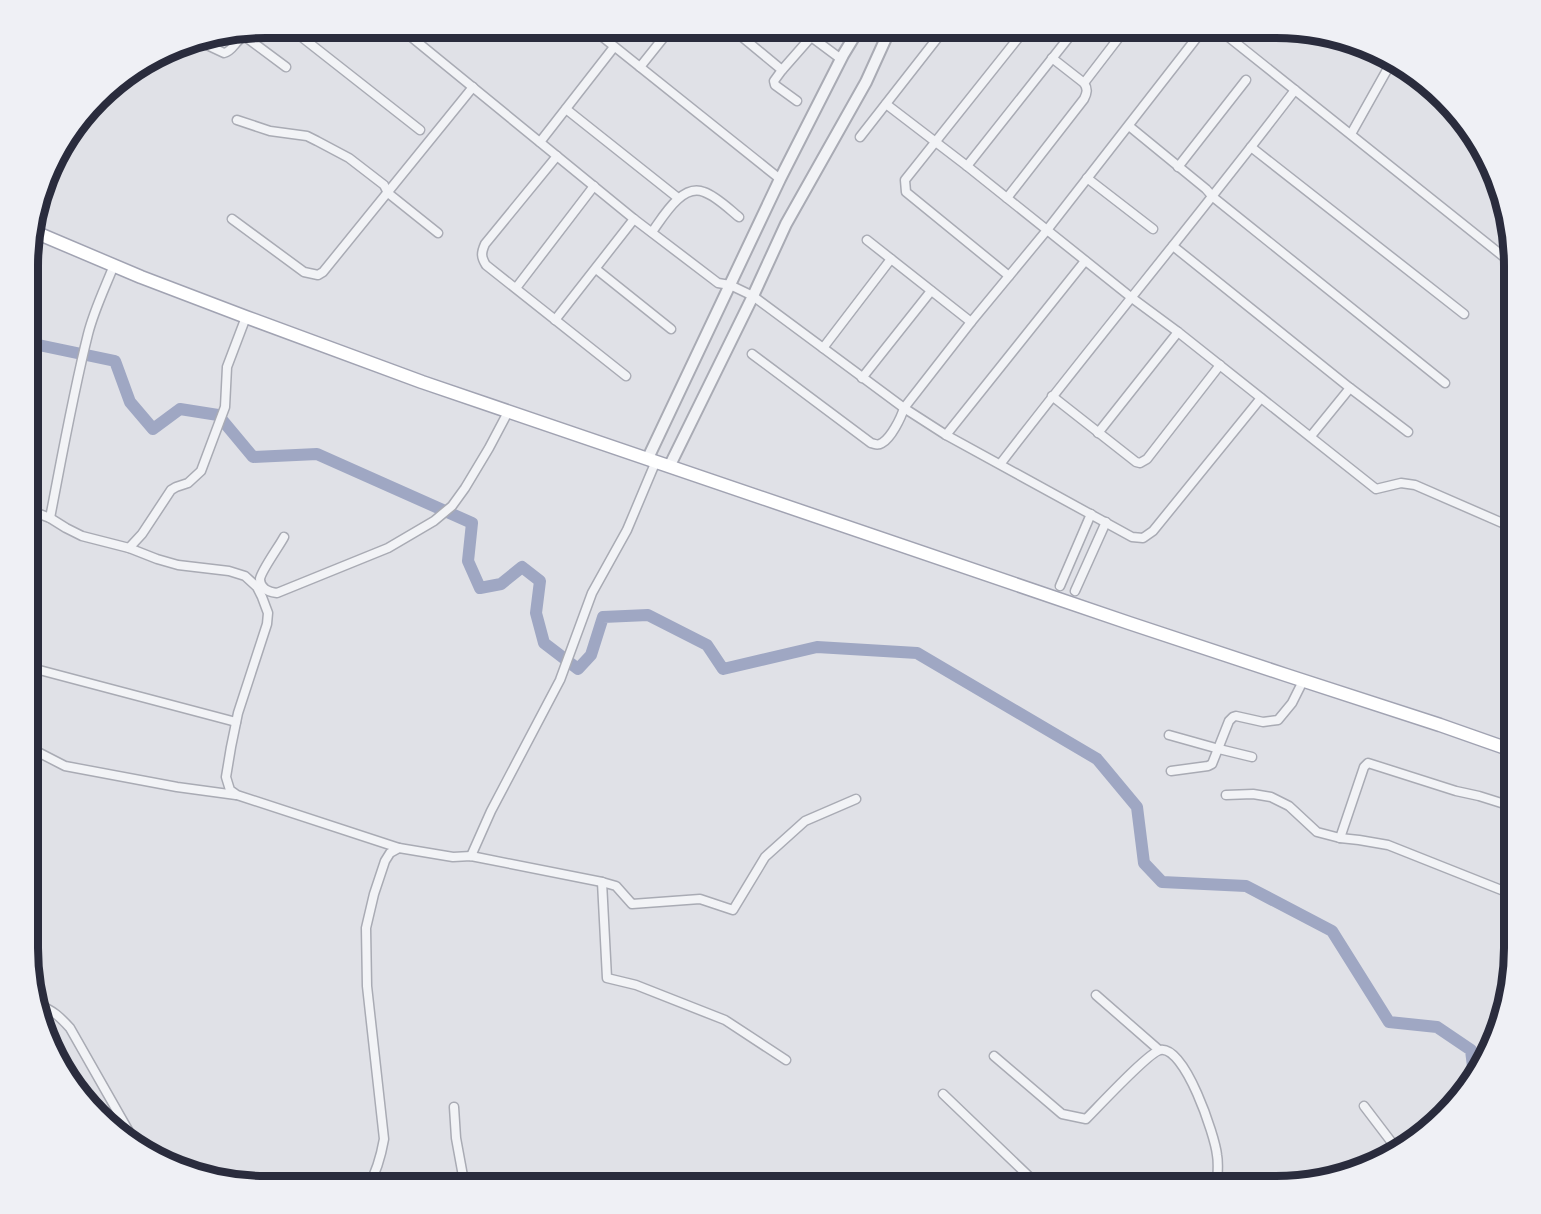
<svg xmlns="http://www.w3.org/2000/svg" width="1541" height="1214" viewBox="0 0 1541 1214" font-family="Jost,sans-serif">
<rect width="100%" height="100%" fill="#e0e1e7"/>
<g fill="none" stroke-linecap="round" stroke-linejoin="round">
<polyline stroke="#9fa7c3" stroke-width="12" points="29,343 115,361 130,402 153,429 180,409 218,415 253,457 317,454 472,523 468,561 480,588 501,584 522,567 540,581 536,613 544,643 578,669 591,655 603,617 648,615 707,645 723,669 817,647 917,653 1097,759 1137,807 1144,863 1162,882 1246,886 1332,931 1389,1022 1437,1027 1471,1050 1474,1075"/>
<g stroke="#a9abb4" stroke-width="11">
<g id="minor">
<polyline points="297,27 294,31 420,130"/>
<polyline points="399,27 634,219 718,283 730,285 753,296 904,408 946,435 1132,537 1143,538 1153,531 1261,398"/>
<polyline points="590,27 780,179"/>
<polyline points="730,27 782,70"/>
<polyline points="798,27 841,59"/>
<polyline points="1216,27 1514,265"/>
<path d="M194 39 224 53C233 51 235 41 243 37L247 38 286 67"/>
<polyline points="640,67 672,27"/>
<polyline points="1084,83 1127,27"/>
<polyline points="797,101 775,85 774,81 782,70 811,37"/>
<polyline points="886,104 967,166 1132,298 1178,332 1376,489 1401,483 1415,485 1507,525 1514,527"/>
<polyline points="566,109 678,198"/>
<polyline points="237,120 270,131 307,136 317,141 349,158 384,185 388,193 438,233"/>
<polyline points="1129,126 1206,189 1213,197 1445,383"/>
<polyline points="1351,134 1392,61"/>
<polyline points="860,137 946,27"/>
<polyline points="540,142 614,47"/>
<polyline points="1251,147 1464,314"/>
<path d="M557 156 485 244C481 253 481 257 486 265L626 376"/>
<polyline points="967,166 1077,27"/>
<polyline points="1178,167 1246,80"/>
<polyline points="1087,178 1153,229"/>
<path d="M1007 198 1084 99C1087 93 1088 89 1084 83L1052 58"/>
<polyline points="232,219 304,272 318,275 323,272 473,87"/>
<path d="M652 232C663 217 682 183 704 192 716 196 729 209 739 217"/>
<polyline points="867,240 971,322"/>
<polyline points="1173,246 1350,388 1408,432"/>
<polyline points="596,269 671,329"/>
<polyline points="1009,276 906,192 905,180 1027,27"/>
<polyline points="516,288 594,186"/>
<polyline points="555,320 634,219"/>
<polyline points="823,348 891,259"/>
<path d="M752 354 871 443C876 444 877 446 882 443 891 438 901 418 904 408L971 322 1047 230 1205 27"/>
<polyline points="862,378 931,291"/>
<polyline points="1052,396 1136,462 1140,463 1147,459 1220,365"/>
<polyline points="1098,433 1178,332"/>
<polyline points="946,435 1085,261"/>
<polyline points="1311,436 1350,388"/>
<path d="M1001 463C1097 338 1199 216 1295 90"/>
<polyline points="29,510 50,518 66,528 82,536 129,548 157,559 178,565 229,571 245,576 257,587 262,597 268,613 267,624 238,713 231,747 226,777 230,790 237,795 399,848"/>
<path d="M50 518C62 456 73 394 88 334 94 310 105 288 114 265"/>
<path d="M284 537C280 545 261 571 260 579 260 589 269 592 277 593L388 548 434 521 452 506 465 488 489 448 508 412"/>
<polyline points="129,548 142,534 171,490 176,487 188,483 201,471 225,407 227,367 246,317"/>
<polyline points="1060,586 1091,514"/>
<polyline points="1075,591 1106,522"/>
<polyline points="28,667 236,722"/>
<polyline points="1169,735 1219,749 1252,757"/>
<polyline points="28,747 65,766 177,787 236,795"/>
<polyline points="1171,771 1208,766 1212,764 1229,721 1233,717 1236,716 1263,722 1278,720 1292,703 1303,681"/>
<polyline points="1226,795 1253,794 1271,797 1289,806 1317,832 1340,838 1359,840 1388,845 1514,895"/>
<polyline points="1340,838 1364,767 1368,763 1456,791 1479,796 1514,807"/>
<polyline points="471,856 491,811 560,680 592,593 627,530 656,461"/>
<polyline points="602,882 607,978 636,985 725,1020 786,1060"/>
<polyline points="1096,995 1159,1050"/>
<path d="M38 1005C52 1009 61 1018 70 1028L132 1137 133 1143"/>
<path d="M994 1056 1062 1114 1086 1119C1098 1107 1148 1053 1160 1050 1185 1045 1215 1136 1217 1155 1219 1165 1217 1177 1217 1187"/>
<polyline points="943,1094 1040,1187"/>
<polyline points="1364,1106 1396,1148"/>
<polyline points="454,1107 456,1138 465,1187"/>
<path d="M368 1187C377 1171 381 1156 384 1139L367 986 366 928 374 894 385 861 390 853 399 848 453 857 471 856 602 882 616 886 632 904 700 899 733 910 765 857 805 821 856 799"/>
</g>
</g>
<g stroke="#a9abb4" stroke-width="14">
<g id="tertiary">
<polyline points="648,458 780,179 843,55 860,27"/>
<polyline points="670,465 753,296 786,224 866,82 891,27"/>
</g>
</g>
<g stroke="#a1a3b2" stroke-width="15">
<polyline id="primary" points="30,230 141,277 246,317 422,382 1129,623 1286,675 1440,725 1514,751"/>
</g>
<use href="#minor" stroke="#f2f3f6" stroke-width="8"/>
<use href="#tertiary" stroke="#f2f3f6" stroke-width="10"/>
<use href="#primary" stroke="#fff" stroke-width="12"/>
</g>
<path d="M0 0H1541V1214H0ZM266 38H1276A228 228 0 0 1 1504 266V948A228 228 0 0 1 1276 1176H266A228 228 0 0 1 38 948V266A228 228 0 0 1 266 38Z" fill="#eff0f5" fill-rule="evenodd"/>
<path fill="none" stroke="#2a2c3d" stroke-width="8" d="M266 38H1276A228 228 0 0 1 1504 266V948A228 228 0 0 1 1276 1176H266A228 228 0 0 1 38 948V266A228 228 0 0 1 266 38Z"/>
</svg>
